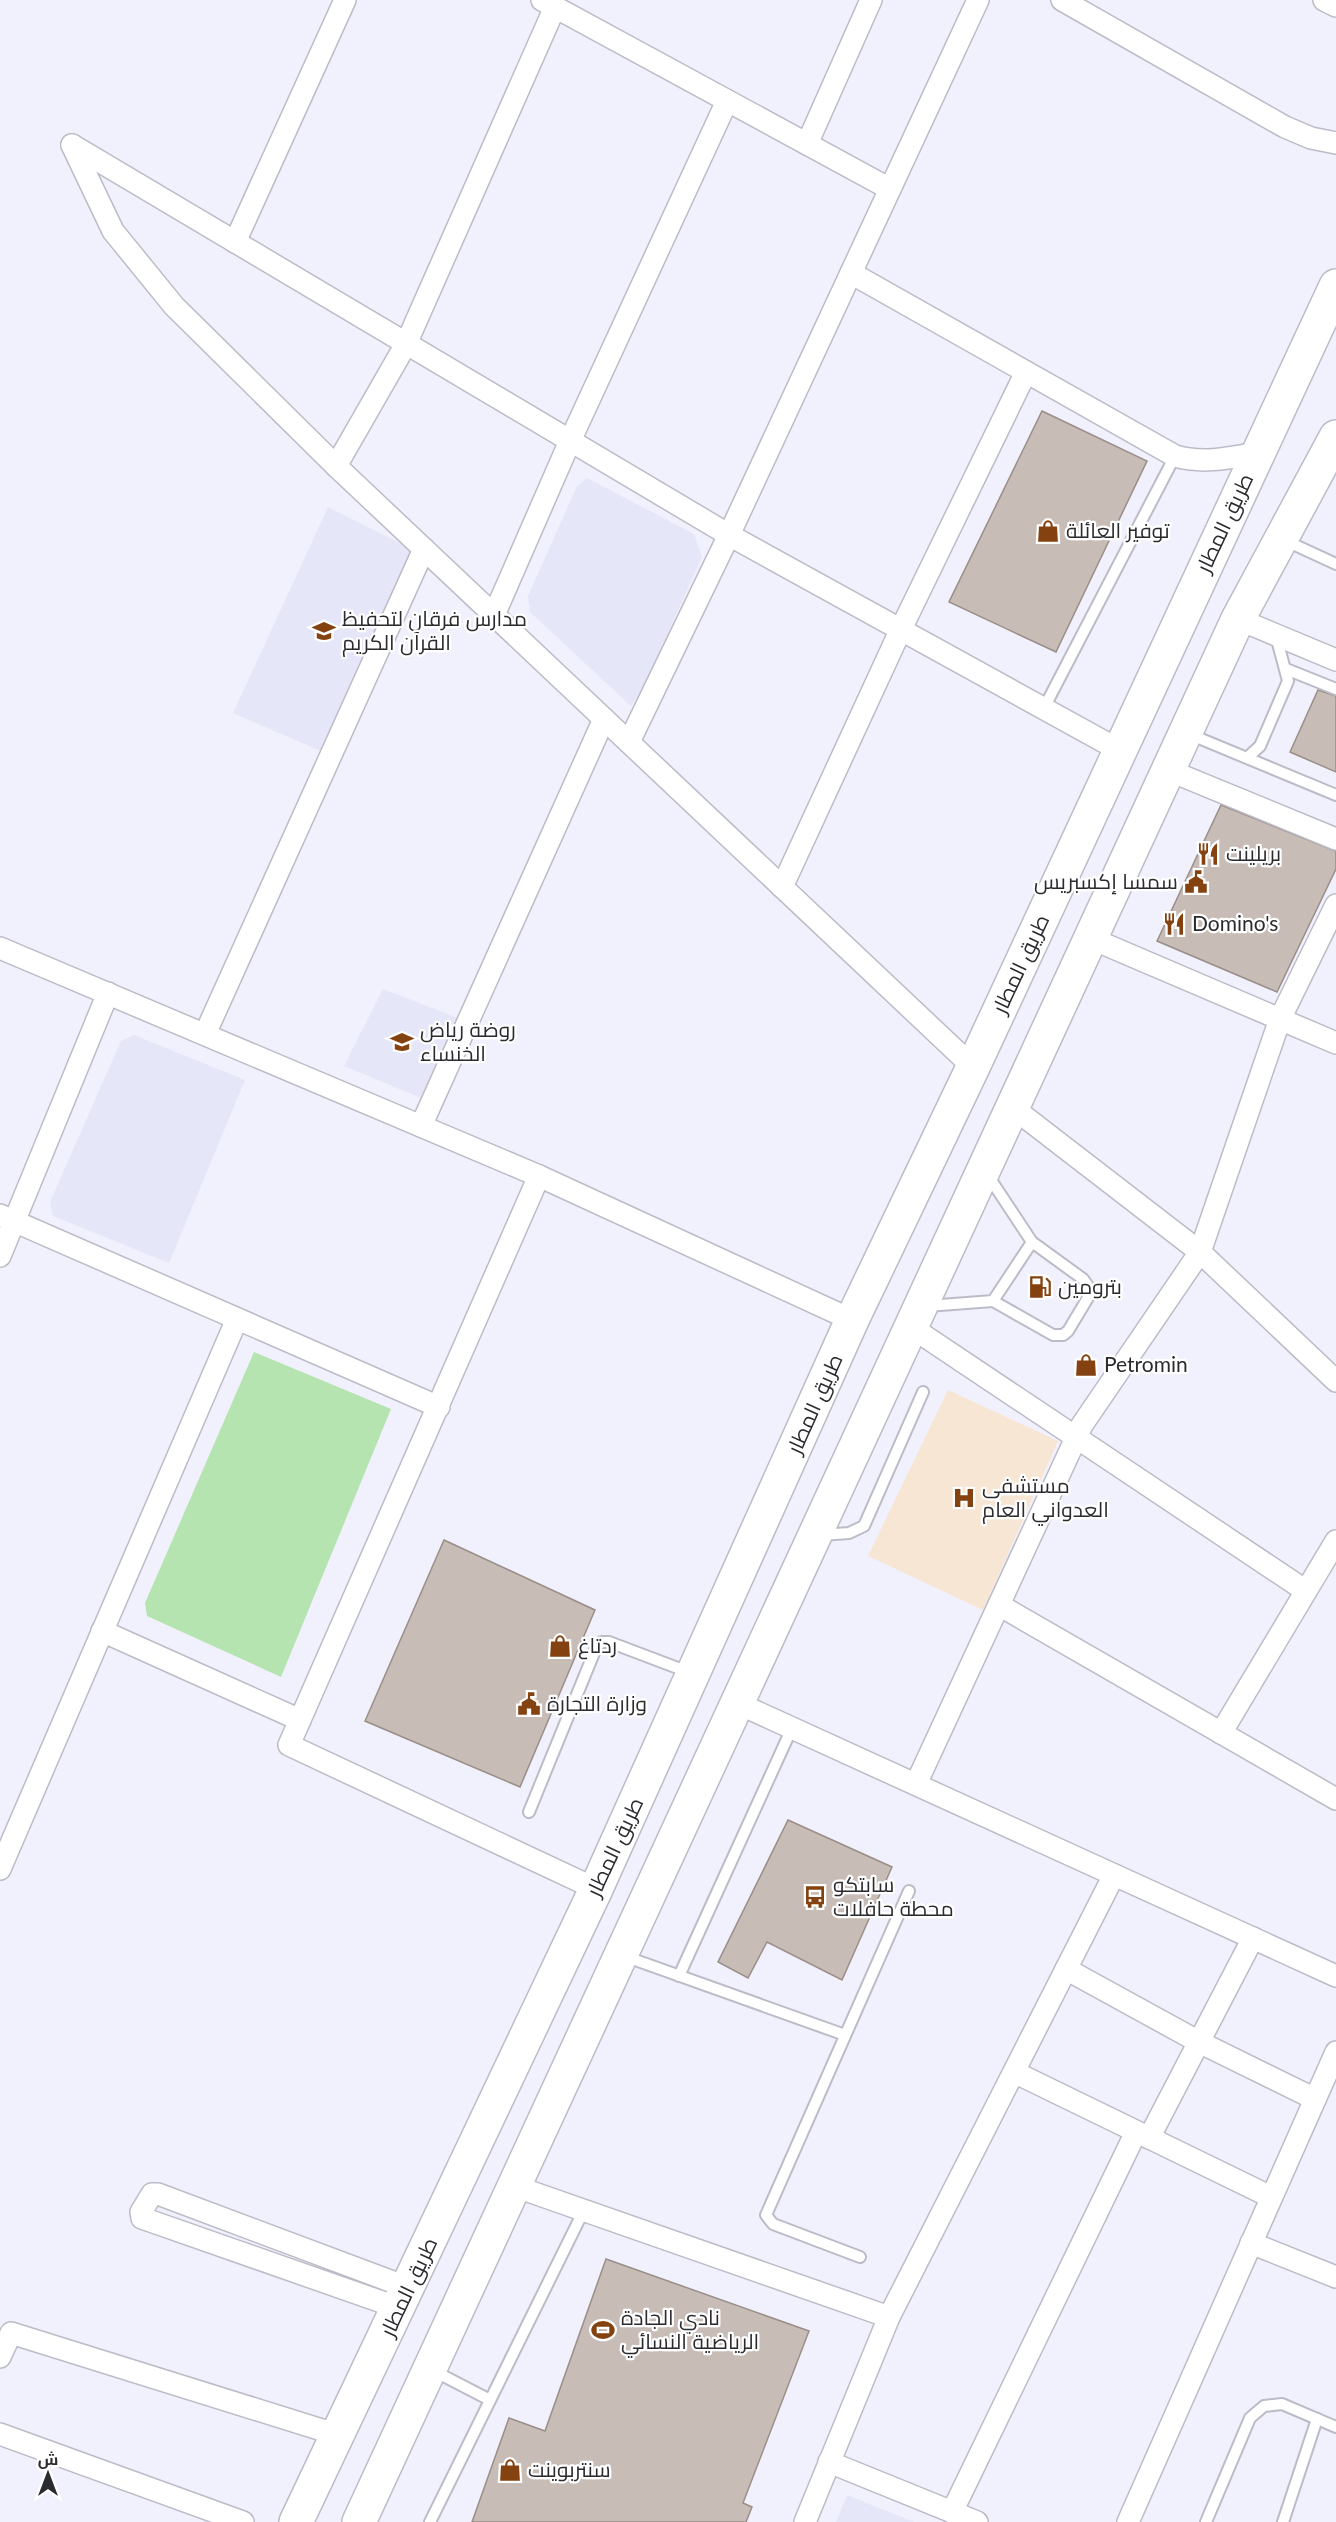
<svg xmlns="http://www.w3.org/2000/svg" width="1336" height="2522" viewBox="0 0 1336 2522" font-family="Lato,Cairo,sans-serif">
<rect width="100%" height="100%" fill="#f1f1fd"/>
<g fill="#e6e6f9">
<polygon points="587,478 694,534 702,557 643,688 631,706 530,612 528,596 577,486"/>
<polygon points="328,507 412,549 325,753 233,713"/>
<polygon points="383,989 458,1018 421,1098 344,1066"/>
<polygon points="134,1035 245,1080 169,1263 53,1216 50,1202 121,1041"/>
<polygon points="847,2495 914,2522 836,2522"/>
</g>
<polygon fill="#f6e6d3" points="948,1390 1058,1441 983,1610 868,1556"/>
<polygon fill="#b5e4b0" points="254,1352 391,1409 281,1677 147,1616 145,1603"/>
<g fill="#c8bcb6" stroke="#998e88" stroke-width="1.5">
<polygon points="1042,411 1147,461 1056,652 949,602"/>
<polygon points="1318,690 1336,696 1336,772 1290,752"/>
<polygon points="1221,805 1336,851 1336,869 1277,992 1157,941"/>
<polygon points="444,1540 595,1610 520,1787 365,1721"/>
<polygon points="788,1820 892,1867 842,1980 767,1942 748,1978 718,1962"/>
<polygon points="606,2259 809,2331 743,2503 752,2507 746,2522 472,2522 509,2418 545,2431"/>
</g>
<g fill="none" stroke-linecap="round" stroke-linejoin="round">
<g stroke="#bcbcc8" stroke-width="14">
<g id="lane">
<polyline points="1284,540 1336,564"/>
<polyline points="1286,669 1336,689"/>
<polyline points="1044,708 1175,456"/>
<polyline points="1189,734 1336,795"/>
<polyline points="1248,757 1260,746 1288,681 1276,636"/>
<polyline points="993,1301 1053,1335 1063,1335 1068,1331 1089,1296 1088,1286 1083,1279 1032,1242"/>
<polyline points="927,1306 993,1301 1032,1242 987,1174"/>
<polyline points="821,1535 849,1533 864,1526 923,1392"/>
<polyline points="529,1812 596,1648 601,1642 609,1642 691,1673"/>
<polyline points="624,1956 845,2035"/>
<polyline points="679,1976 792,1728"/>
<polyline points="860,2257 773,2224 766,2215 909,1891"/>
<polyline points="432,2370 490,2400"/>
<polyline points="430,2522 584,2210"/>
<polyline points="1206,2522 1250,2418 1264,2406 1282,2404 1336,2427"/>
<polyline points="1283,2522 1317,2419"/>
</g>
</g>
<g stroke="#bcbcc8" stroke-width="24">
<g id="street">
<polyline points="542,0 890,189"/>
<polyline points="1062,0 1285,127 1311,138 1336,143"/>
<polyline points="1324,0 1336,6"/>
<polyline points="807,144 871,0"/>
<polyline points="72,145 113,231 174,306 336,466 973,1067"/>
<polyline points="72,145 729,535 1119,750"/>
<polyline points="235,242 345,0"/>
<path d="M851 273 1175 456C1203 464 1230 458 1258 453"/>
<polyline points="336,466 406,344 555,7"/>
<polyline points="494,615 570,441 727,101"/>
<polyline points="1238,619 1336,660"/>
<polyline points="629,742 729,535 978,0"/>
<polyline points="1168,770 1336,839"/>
<polyline points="782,887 901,629 1026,372"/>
<polyline points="1090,938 1336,1043"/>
<polyline points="0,948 539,1176 852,1320"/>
<polyline points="205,1034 424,549"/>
<polyline points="1012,1107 1200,1252 1336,1381"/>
<polyline points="421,1126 604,719"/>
<polyline points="539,1176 289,1745 596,1889"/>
<polyline points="0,1215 439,1407"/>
<polyline points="0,1256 108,993"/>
<polyline points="911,1327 1306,1591"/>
<polyline points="999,1605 1336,1799"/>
<polyline points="102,1631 300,1720"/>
<polyline points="737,1703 1336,1976"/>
<polyline points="1221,1733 1336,1541"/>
<polyline points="916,1784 1082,1425 1200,1252 1280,1019 1336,905"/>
<polyline points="0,1869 237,1319"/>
<polyline points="1066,1969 1199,2042 1315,2099"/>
<polyline points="1014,2072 1271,2197"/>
<polyline points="1149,2138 1253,1938"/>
<polyline points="514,2186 889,2317"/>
<polyline points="1251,2243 1336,2277"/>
<polyline points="399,2308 142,2218 141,2212 152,2194 158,2194 409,2288"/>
<polyline points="0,2357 11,2333 338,2435"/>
<polyline points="0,2434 243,2522"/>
<polyline points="829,2462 977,2522"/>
<polyline points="952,2512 1136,2132"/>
<polyline points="805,2522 889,2317 1114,1875"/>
<polyline points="1128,2522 1336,2052"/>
</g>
</g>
<g stroke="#bcbcc8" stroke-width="36">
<g id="primary">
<polyline points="296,2522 596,1889 852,1320 973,1067 1336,286"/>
<polyline points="359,2522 1238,619 1336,437"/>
</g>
</g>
<use href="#lane" stroke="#fff" stroke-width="10"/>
<use href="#street" stroke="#fff" stroke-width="21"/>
<use href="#primary" stroke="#fff" stroke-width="33"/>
</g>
<defs>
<g id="shop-bare" transform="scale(1.8)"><path d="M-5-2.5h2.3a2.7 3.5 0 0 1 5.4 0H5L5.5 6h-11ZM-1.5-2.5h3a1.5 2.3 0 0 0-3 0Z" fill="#844210" stroke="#fff" stroke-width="2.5" paint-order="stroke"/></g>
<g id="school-bare" transform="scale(1.8)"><path d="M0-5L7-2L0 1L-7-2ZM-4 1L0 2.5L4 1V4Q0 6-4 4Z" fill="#844210" stroke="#fff" stroke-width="2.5" paint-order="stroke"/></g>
<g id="restaurant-bare" transform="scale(1.8)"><path d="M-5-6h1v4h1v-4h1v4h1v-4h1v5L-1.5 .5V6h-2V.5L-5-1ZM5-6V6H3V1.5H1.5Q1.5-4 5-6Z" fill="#844210" stroke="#fff" stroke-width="2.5" paint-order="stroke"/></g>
<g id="civic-bare" transform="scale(1.8)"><path d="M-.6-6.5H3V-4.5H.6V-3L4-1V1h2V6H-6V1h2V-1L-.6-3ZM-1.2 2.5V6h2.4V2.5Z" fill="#844210" stroke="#fff" stroke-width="2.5" paint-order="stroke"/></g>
<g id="fuel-bare" transform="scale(1.8)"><path d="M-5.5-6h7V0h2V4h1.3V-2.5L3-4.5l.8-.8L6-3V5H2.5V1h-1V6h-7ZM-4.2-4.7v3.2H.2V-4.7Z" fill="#844210" stroke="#fff" stroke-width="2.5" paint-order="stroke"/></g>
<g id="hospital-bare" transform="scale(1.8)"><path d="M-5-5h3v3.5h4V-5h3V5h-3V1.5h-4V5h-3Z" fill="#844210" stroke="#fff" stroke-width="2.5" paint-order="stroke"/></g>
<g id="bus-bare" transform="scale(1.8)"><path d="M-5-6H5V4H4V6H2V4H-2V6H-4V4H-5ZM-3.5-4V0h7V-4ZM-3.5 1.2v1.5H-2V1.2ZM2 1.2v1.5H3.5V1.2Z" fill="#844210" stroke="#fff" stroke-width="2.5" paint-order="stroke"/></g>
<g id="stadium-bare" transform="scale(1.8)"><path d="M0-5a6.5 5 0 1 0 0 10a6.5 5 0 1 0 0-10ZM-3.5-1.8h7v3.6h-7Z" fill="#844210" stroke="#fff" stroke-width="2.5" paint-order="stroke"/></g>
</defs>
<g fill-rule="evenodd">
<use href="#shop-bare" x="1048" y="531"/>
<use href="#school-bare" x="324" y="631"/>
<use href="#restaurant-bare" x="1208" y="854"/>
<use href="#civic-bare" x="1196" y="882"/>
<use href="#restaurant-bare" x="1174" y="924"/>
<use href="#school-bare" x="402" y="1042"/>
<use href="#fuel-bare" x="1040" y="1287"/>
<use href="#shop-bare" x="1086" y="1365"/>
<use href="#hospital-bare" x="964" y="1498"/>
<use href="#shop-bare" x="560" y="1646"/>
<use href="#civic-bare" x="529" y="1704"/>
<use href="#bus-bare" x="815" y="1897"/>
<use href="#stadium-bare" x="603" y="2330"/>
<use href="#shop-bare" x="510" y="2470"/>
</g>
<g text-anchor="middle" stroke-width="4.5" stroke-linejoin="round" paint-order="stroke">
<g font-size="21" fill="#2b2b2f" stroke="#fff">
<text transform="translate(1225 523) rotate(-65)" y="7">طريق المطار</text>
<text transform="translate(1021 964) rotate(-65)" y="7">طريق المطار</text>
<text transform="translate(815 1404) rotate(-66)" y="7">طريق المطار</text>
<text transform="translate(615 1847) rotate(-65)" y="7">طريق المطار</text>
<text transform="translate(409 2287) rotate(-65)" y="7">طريق المطار</text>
</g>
<g font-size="21" fill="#2b2b2f" stroke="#fff" text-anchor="start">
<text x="1066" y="538">توفير العائلة</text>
<text x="342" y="626">مدارس فرقان لتحفيظ<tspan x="342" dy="24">القرآن الكريم</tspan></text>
<text x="1226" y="861">بريلينت</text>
<text x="1178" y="889" text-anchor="end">سمسا إكسبريس</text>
<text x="1192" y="931">Domino's</text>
<text x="420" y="1037">روضة رياض<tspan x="420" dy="24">الخنساء</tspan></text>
<text x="1058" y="1294">بترومين</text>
<text x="1104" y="1372">Petromin</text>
<text x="982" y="1493">مستشفى<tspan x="982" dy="24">العدواني العام</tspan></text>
<text x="578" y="1653">ردتاغ</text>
<text x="547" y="1711">وزارة التجارة</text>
<text x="833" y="1892">سابتكو<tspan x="833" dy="24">محطة حافلات</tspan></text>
<text x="621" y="2325">نادي الجادة<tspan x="621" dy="24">الرياضية النسائي</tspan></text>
<text x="528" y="2477">سنتربوينت</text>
</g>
</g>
<g transform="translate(48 2474)" stroke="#ffffff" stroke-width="4.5" paint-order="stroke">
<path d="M0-4.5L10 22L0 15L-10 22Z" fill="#2b2b2f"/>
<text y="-9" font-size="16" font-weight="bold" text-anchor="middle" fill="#2b2b2f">ش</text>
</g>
</svg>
